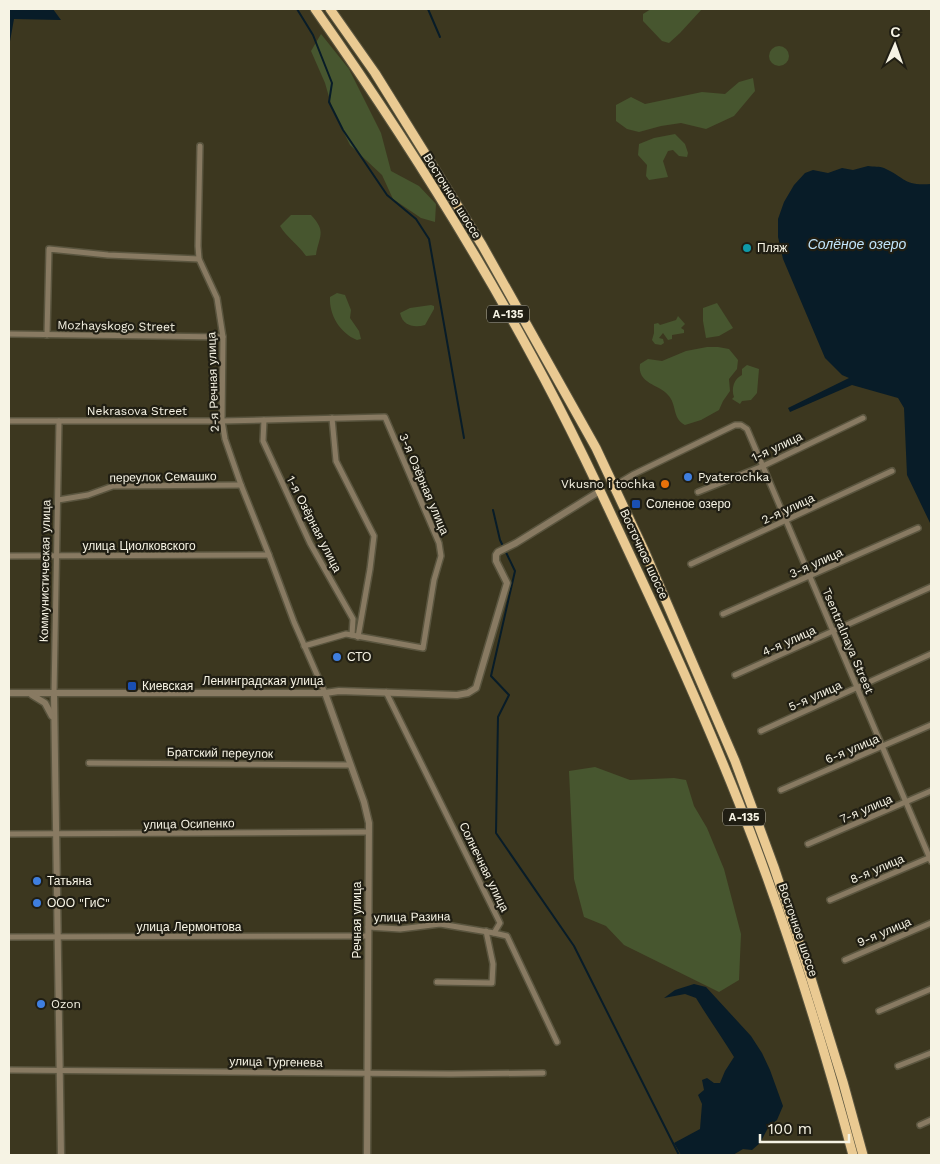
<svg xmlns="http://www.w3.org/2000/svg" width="940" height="1164" viewBox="0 0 940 1164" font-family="'Work Sans',sans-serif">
<rect width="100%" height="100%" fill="#3c371f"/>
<g fill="#47562f">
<polygon points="651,9 702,9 680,33 669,43 662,41 643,21 643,14"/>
<polygon points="321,34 349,69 381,133 391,171 419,186 436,204 435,222 421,218 393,199 382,175 350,145 333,111 325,83 311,51"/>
<circle cx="779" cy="56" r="10"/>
<polygon points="753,78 755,91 734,116 706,129 681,123 661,126 639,132 627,129 616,121 616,105 631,97 645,104 702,92 725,94 739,82"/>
<polygon points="675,134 685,144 688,153 687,157 679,156 673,150 668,151 663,161 668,177 649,180 646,176 647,165 638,155 639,144 654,138"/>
<path d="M291 215H311C327 232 319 236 316 255L306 256C298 244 287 238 280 226Z"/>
<path d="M337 293 345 295 351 310 350 318 359 331 361 339 357 340C340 333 329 315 330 297Z"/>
<polygon points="717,303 733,328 719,336 706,338 703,321 703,308"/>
<path d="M431 305 434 306V309L425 325C414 328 403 326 400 313L410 308Z"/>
<polygon points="678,316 685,324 681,328 684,330 684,333 672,335 672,339 668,340 663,333 659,338 663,339 664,343 661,345 655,344 652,340 654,333 654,324 658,323 660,325 676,320"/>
<path d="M707 347H718L729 349 738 360 737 369 729 379 730 391 723 401 719 410 701 420 685 425C672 419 677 404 668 395 659 384 637 384 640 364L648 359 662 361 686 351Z"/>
<path d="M747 365 759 369 757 393 751 400 742 401 740 404 732 399 734 397C731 388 734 379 742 375V369Z"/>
<polygon points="595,767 630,780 674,778 686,780 694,806 707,828 724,869 741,934 739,980 719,992 624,945 606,926 584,917 574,879 569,771"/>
</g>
<g fill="#081c28">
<polygon points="9,9 53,9 61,20 14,19 9,47"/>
<path d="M868 166C873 167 880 166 884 168 906 178 903 186 931 184V525L907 475 904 408 898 398 852 385 790 412 788 408 849 378 842 375 825 358 783 259 778 237V219L784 202 794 185 805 173 813 170 828 173 842 168 853 170Z"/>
<path d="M694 984 706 987 751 1036 762 1053 770 1070 783 1106 777 1120 769 1126 760 1143 752 1150 743 1149 733 1155H681L674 1143 700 1129 702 1104 698 1095 704 1090 702 1080 707 1078 714 1083H720L725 1071 734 1057C722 1037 708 1018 696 998L685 994 664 998 675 990Z"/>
</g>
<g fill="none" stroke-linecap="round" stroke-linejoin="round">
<g stroke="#081c28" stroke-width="2">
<polyline points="297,9 313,35 332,83 329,102 343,130 387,195 416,219 429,239 464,438"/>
<polyline points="428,9 440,37"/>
<polyline points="493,510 500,540 515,571 491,676 509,695 498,717 496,833 574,946 679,1155"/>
</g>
<g stroke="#5a553f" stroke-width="8">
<g id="minor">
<polyline points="200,146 198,246 199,259 217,298 223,337 222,421 225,439 241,485 269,555 294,622 325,693"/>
<polyline points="9,334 223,337"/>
<polyline points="47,335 49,249 108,255 199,259"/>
<polyline points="332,418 336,461 374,536 370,569 358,637"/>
<polyline points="264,420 263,441 310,543 353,619 352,635"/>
<polyline points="9,421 222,421 385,417 439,543 441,556 434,580 423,648 346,634 304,646"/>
<polyline points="614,486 634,474 735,425 741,425 747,429 931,861"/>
<polyline points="698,492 763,466 863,418"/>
<polyline points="58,500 88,495 113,486 241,485"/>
<polyline points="9,556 269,555"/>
<polyline points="691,564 892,471"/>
<polyline points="723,614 918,528"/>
<polyline points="735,675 931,587"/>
<polyline points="386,692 500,923 494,933 507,936 557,1042"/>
<polyline points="54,694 59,421"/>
<polyline points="761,731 931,654"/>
<polyline points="89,763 350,765"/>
<polyline points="781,790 931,725"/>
<polyline points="9,834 369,832"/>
<polyline points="808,844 931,791"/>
<polyline points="830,900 931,857"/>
<polyline points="368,927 400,929 440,924 494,933"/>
<polyline points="9,937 368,936"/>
<polyline points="845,960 931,923"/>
<polyline points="437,982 492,983 493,964 486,931"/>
<polyline points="879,1011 931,989"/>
<polyline points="898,1066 931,1053"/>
<polyline points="9,1070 451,1074 543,1073"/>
<polyline points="920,1125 931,1120"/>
</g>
</g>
<g stroke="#5a553f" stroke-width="9">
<g id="tertiary">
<polyline points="9,693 325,693 339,691 457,695 468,693 476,688 507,583 496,561 496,555 498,552 516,543 600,491"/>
<polyline points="325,693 364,802 369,823 367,1155"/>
<polyline points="54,694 61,1155"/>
<polyline points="32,695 45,703 52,716"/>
</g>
</g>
<g stroke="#5a553f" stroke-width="11">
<g id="trunk">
<path d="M315 9C393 120 467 236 532 356 571 427 605 501 639 574 674 649 708 725 739 803 784 917 821 1036 853 1155"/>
<polyline points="330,9 375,73 482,245 596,448 644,550 735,761 774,867 809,972 843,1082 863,1155"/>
</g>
</g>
<use href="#minor" stroke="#887a62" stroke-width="5"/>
<use href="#tertiary" stroke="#887a62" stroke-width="6"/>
<use href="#trunk" stroke="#eaca92" stroke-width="9"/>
</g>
<circle fill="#0f9aa8" stroke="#201e13" stroke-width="2" cx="747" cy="248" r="5"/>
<g fill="#3f7fe0" stroke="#201e13" stroke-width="2">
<circle cx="688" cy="477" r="5"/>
<circle cx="337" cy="657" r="5"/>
<circle cx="37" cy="881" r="5"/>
<circle cx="37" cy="903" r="5"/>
<circle cx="41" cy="1004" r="5"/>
</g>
<circle fill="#e8710a" stroke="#201e13" stroke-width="2" cx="665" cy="484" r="5"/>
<g fill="#1a4fb4" stroke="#201e13" stroke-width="2">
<rect x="631" y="499" width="10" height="10" rx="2.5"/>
<rect x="127" y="681" width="10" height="10" rx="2.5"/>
</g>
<g text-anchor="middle" stroke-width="4.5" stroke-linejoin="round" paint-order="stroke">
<g fill="#201e13" stroke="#b6b3a5" stroke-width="1">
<rect x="487" y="305.5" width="42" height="17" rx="4"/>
<rect x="723" y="808.5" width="42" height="17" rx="4"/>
</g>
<g font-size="11" font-weight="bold" fill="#f6f3e4">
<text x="508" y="318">А-135</text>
<text x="744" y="821">А-135</text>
</g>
<g font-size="12" fill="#f6f3e4" stroke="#201e13">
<text transform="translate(452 196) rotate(58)" y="4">Восточное шоссе</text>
<text transform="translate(116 326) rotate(1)" y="4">Mozhayskogo Street</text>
<text transform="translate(213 382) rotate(-92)" y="4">2-я Речная улица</text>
<text x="137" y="415">Nekrasova Street</text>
<text transform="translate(777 447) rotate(-25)" y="4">1-я улица</text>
<text transform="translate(163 477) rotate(-1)" y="4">переулок Семашко</text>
<text transform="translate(424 484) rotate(67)" y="4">3-я Озёрная улица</text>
<text transform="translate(788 509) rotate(-25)" y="4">2-я улица</text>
<text transform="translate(314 524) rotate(63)" y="4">1-я Озёрная улица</text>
<text x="139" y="550">улица Циолковского</text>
<text transform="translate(644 554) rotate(65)" y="4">Восточное шоссе</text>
<text transform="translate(816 563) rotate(-24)" y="4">3-я улица</text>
<text transform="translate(45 571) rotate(-89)" y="4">Коммунистическая улица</text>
<text transform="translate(789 641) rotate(-24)" y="4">4-я улица</text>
<text transform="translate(848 641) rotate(67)" y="4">Tsentralnaya Street</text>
<text x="263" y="685">Ленинградская улица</text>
<text transform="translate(815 696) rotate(-24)" y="4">5-я улица</text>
<text transform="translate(852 749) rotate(-23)" y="4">6-я улица</text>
<text transform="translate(220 753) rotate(1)" y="4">Братский переулок</text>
<text transform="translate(866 809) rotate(-23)" y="4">7-я улица</text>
<text transform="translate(189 824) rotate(-1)" y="4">улица Осипенко</text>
<text transform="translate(484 867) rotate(64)" y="4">Солнечная улица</text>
<text transform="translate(877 869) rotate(-23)" y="4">8-я улица</text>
<text transform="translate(412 917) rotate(-1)" y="4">улица Разина</text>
<text transform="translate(357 920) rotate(-90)" y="4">Речная улица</text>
<text x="189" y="931">улица Лермонтова</text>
<text transform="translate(798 930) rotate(71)" y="4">Восточное шоссе</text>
<text transform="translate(884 932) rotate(-23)" y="4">9-я улица</text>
<text transform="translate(276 1062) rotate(1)" y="4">улица Тургенева</text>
</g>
<g font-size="12" fill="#f6f3e4" stroke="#201e13" text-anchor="start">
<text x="757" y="252">Пляж</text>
<text x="698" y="481">Pyaterochka</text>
<text x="655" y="488" text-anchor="end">Vkusno i tochka</text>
<text x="646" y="508">Соленое озеро</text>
<text x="347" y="661">СТО</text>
<text x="142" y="690">Киевская</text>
<text x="47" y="885">Татьяна</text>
<text x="47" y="907">ООО "ГиС"</text>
<text x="51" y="1008">Ozon</text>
</g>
<g font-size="14" font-style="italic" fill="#c1e4fa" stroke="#201e13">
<text x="857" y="249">Солёное озеро</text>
</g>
</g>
<rect width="940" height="1164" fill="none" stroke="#f6f3e4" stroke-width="20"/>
<g transform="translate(895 45) rotate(2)" stroke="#201e13" stroke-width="4" paint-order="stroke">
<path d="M0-4L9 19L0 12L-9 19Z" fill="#f6f3e4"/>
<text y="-8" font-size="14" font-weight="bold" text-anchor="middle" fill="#f6f3e4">С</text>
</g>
<path d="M760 1134v8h89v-8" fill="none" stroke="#f6f3e4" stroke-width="2.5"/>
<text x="768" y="1134" font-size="15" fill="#f6f3e4" stroke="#201e13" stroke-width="4" paint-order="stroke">100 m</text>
</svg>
